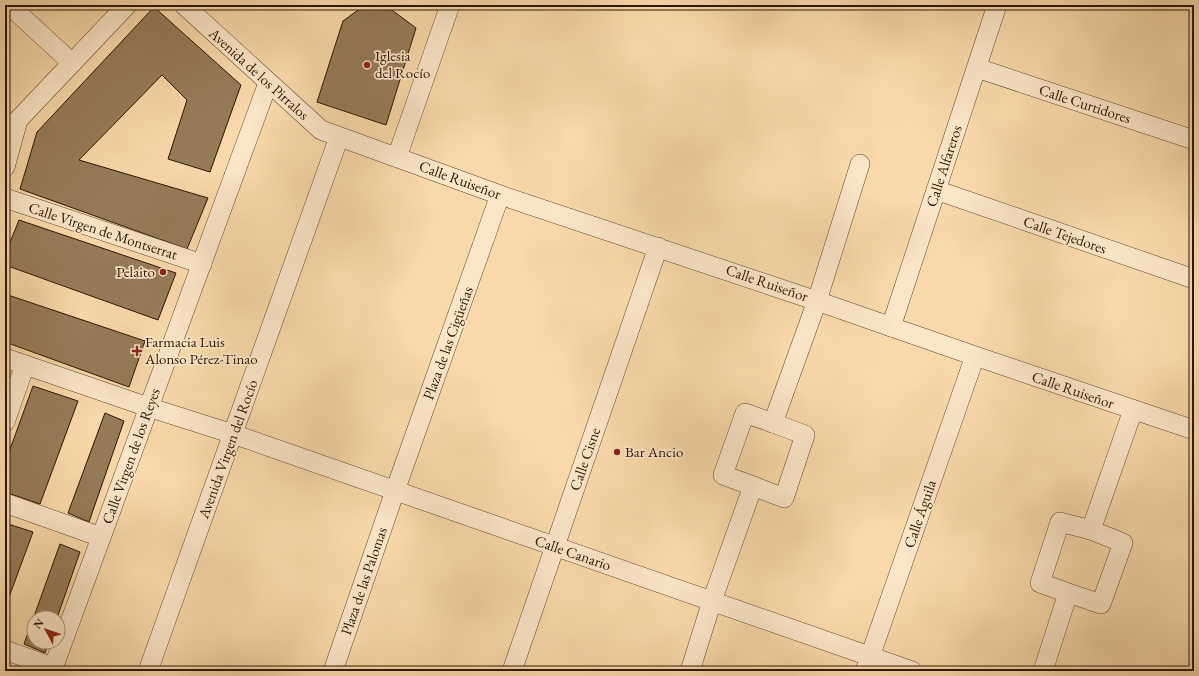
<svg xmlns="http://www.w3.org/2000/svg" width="1199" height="676" viewBox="0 0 1199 676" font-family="'EB Garamond',serif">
<rect width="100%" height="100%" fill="#f9d9ab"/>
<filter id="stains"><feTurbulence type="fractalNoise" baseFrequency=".005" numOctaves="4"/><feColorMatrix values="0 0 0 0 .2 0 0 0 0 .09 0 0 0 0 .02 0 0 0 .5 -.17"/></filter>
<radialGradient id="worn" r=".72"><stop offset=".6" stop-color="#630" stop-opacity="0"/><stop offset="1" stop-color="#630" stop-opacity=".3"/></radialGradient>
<g fill="#977b59" stroke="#2c1600">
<polygon points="365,5 385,5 416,28 386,125 317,102 343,21"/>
<polygon points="154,7 241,85 210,172 168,159 187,100 162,75 79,160 208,198 187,249 20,189 37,132"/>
<polygon points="19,220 176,273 158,320 5,265 5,255"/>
<polygon points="5,294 145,341 129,387 5,342"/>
<polygon points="33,386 78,401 40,504 5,492 5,463"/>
<polygon points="105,413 124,421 89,522 68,513"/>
<polygon points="5,523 33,532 5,608"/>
<polygon points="60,544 80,552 57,618 34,618 34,642 49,642 45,653 24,644"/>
</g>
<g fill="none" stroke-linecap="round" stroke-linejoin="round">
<g stroke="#5f472b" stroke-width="20">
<g id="minor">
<polyline points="9,5 72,63"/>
<polyline points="184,5 321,130 500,195 817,301 975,356 1194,430"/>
<polyline points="977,68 1194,140"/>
<polyline points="397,157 450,5"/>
<polyline points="5,167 18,120 127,5"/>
<polyline points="936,190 1194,279"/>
<polyline points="5,198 202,264"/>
<polyline points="891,327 997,5"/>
<polyline points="5,358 148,407 233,434 912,671"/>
<polyline points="5,422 25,365"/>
<polyline points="753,486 723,475 745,413 773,423 817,301 860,164"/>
<polyline points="5,503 101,537"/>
<polyline points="1068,593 1040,583 1060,522 1091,530 1133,410"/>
<polyline points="5,650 52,667"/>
<polyline points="52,671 268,83"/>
<polyline points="148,671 339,137"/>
<polyline points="333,671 395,491 500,195"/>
<polyline points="512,671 658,247"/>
<polyline points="690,671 712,601 753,486 784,498 805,435 773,423"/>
<polyline points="865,671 975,356"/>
<polyline points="1043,671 1068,593 1101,604 1123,543 1091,530"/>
</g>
</g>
<use href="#minor" stroke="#fbe6c8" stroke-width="19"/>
</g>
<g fill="#8f2418" stroke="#fbe6c8" stroke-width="1.5">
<circle cx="367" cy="65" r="4"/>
<circle cx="163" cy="272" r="4"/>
<path d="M135 345h4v4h4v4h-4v4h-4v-4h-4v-4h4z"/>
<circle cx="617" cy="452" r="4"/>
</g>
<g text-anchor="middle" stroke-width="3.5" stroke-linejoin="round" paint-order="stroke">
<g font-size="15" fill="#2c1600" stroke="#fbe6c8" text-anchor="start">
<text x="375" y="61">Iglesia<tspan x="375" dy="17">del Rocío</tspan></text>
<text x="155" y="277" text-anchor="end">Pelaito</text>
<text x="145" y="347">Farmacia Luis<tspan x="145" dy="17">Alonso Pérez-Tinao</tspan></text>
<text x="625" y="457">Bar Ancio</text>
</g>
<g font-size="15" fill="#2c1600" stroke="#fbe6c8">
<text transform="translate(259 74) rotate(42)" y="5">Avenida de los Pirralos</text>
<text transform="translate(1085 104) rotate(18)" y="5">Calle Curtidores</text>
<text transform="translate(944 166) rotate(-72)" y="5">Calle Alfareros</text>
<text transform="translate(460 180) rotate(20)" y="5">Calle Ruiseñor</text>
<text transform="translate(103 231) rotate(18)" y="5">Calle Virgen de Montserrat</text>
<text transform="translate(1065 235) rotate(19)" y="5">Calle Tejedores</text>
<text transform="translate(767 283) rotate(19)" y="5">Calle Ruiseñor</text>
<text transform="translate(448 343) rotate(-70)" y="5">Plaza de las Cigüeñas</text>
<text transform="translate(1073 390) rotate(19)" y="5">Calle Ruiseñor</text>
<text transform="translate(228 449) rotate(-70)" y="5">Avenida Virgen del Rocío</text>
<text transform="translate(131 456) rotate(-70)" y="5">Calle Virgen de los Reyes</text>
<text transform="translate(585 459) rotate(-71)" y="5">Calle Cisne</text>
<text transform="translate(920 514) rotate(-71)" y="5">Calle Águila</text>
<text transform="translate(573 553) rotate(19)" y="5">Calle Canario</text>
<text transform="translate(364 581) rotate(-71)" y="5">Plaza de las Palomas</text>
</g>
</g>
<rect width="1199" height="676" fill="none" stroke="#f9d9ab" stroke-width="20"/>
<rect x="6" y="6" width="1187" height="664" fill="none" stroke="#2c1600" stroke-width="2"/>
<rect x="10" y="10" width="1179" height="656" fill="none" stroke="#2c1600"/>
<g transform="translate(46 630) rotate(310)"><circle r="19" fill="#fbe6c8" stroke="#a89378"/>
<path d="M0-3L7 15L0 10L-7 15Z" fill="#8f2418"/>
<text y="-6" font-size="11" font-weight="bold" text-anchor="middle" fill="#2c1600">N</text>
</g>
<rect width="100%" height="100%" filter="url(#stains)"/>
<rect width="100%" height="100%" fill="url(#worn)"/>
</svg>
